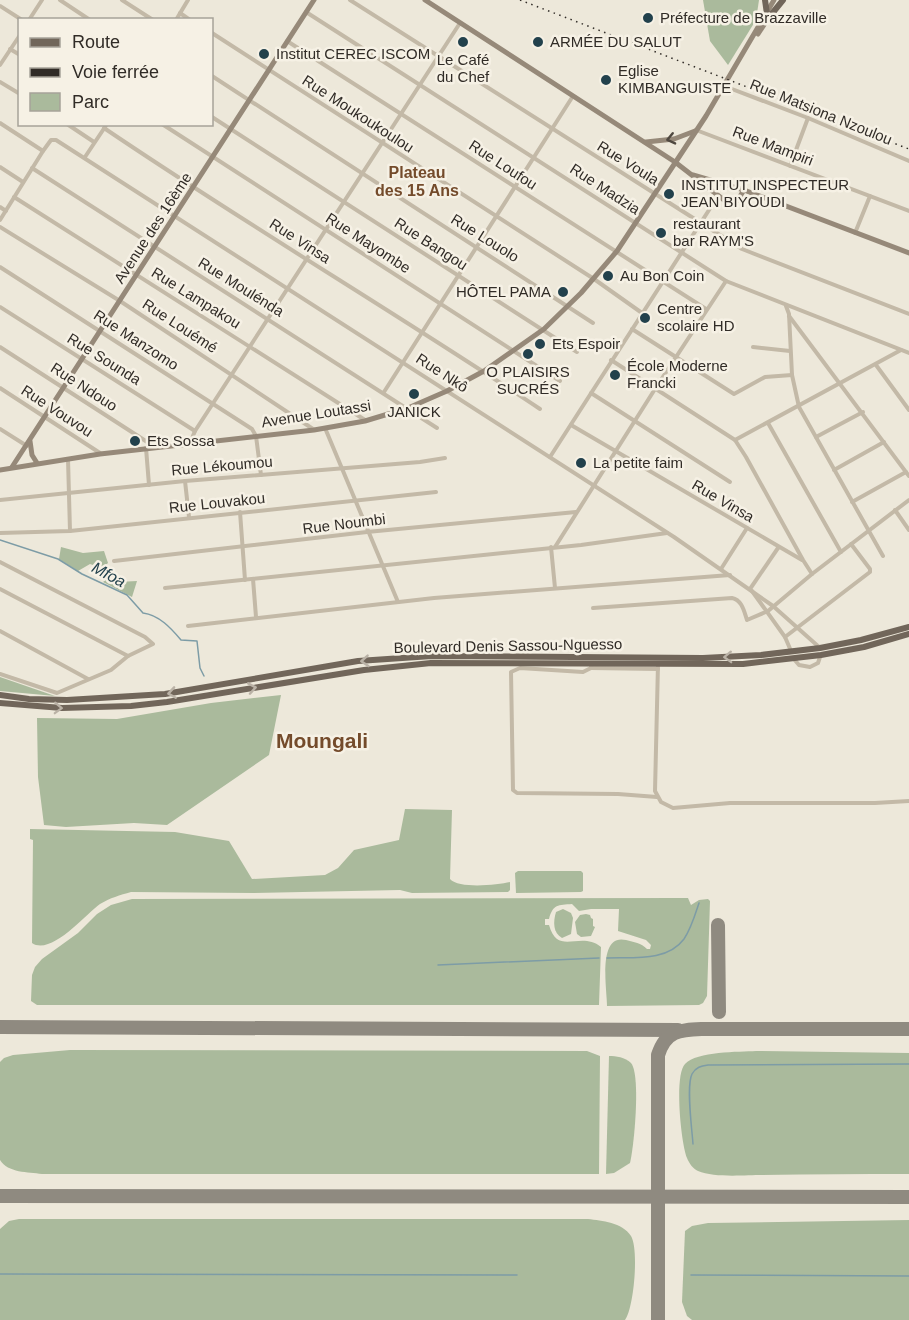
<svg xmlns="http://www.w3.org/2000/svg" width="909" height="1320" viewBox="0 0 909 1320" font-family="Arial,sans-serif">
<rect width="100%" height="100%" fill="#ede8da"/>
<g fill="#aaba9c">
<polygon points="703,0 759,0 756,20 728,65 710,41"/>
<polygon points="61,547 83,553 104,551 108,563 102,568 90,564 78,571 59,559"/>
<polygon points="114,574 118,582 137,581 132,597 103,582"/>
<polygon points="0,677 55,696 0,691"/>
<polygon points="281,695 269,755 167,825 134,823 66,827 44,825 38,777 37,718 117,719 211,703"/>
<path d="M405 809 452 810 450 879C459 889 497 885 510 882V890L508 892 412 893 400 890 253 893 131 892C120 895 110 898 100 904 85 915 51 956 32 943L33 840 30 839V829L175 832 229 841 252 879 325 875 338 868 354 850 399 840Z"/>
<polygon points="518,871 581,871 583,873 583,891 581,892 516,893 515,873"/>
<path d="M684 898H688L691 905 699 900 708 899 710 901 707 996 703 1003 699 1005 607 1006C607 989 597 933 626 940 634 942 641 943 647 949H650L651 945 646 940 618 931 619 909H591L579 911 572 904C558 905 553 904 549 919H545V925H549C558 957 580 930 601 947L599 1005H37L31 1001 32 975 35 967 42 959 78 933 97 914 111 905 132 899Z"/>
<path d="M563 909 571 913 573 918 571 934 562 938C553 933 553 922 556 912Z"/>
<polygon points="586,914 590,915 591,918 593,919 593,926 595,927 591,936 581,937 577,934 575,922 580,915"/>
<path d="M70 1050 587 1051 600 1056 599 1174H42C28 1172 8 1173 0 1160V1062L4 1058 13 1055Z"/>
<path d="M756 1051 909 1053V1174C860 1174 811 1174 762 1175 745 1175 714 1178 698 1171 693 1169 689 1163 687 1158 681 1143 674 1075 685 1064 697 1051 739 1052 756 1051Z"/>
<path d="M609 1056C616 1056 625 1057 631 1063 641 1075 634 1147 630 1163L614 1173 606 1174Z"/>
<path d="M19 1219H588C602 1221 622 1222 631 1236 639 1249 634 1308 625 1320H0V1229L9 1221Z"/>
<polygon points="909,1220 909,1320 692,1320 687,1316 682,1302 685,1231 692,1226 708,1223"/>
</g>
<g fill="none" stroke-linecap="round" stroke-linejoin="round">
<g stroke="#7d9ca6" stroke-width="1.5">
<path d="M0 540 58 559 82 574 127 595 143 613C159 615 171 628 181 640L197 641 200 668 204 676"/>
<path d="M607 958C633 957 667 962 684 939 691 929 695 915 699 903"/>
<polyline points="438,965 599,958"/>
<path d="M693 1144C692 1129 686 1086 692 1074 696 1067 701 1066 708 1065L909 1064"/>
<polyline points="0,1274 517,1275"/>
<polyline points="691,1275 909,1276"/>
</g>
<g stroke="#8f8a80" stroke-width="14">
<polyline points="718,925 719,1012"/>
<polyline points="0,1027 678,1030"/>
<polyline points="0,1196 909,1197"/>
<path d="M658 1320V1055C666 1030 680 1030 703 1029H909"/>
</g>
<g stroke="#c3b9a7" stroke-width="4">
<polyline points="60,0 90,20"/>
<polyline points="122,0 153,20"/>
<polyline points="350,0 742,249 909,314"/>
<polyline points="0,6 22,20"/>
<polyline points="306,12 726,281 909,353"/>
<polyline points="180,13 190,20"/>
<polyline points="29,20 42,0"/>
<polyline points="176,20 188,0"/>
<polyline points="212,33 594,279 642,313"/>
<polyline points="287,41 706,309"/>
<polyline points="10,49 20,55"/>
<polyline points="0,65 20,35"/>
<polyline points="212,76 593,323"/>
<polyline points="0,82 20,94"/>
<polyline points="724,86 808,118 909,161"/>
<polyline points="212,117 577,352"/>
<polyline points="0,123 43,151"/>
<polyline points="67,124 94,142"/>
<polyline points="162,124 560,381"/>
<path d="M104 128C247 225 396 313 540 409"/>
<polyline points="696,130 909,211"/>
<polyline points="85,157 107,124"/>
<polyline points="790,166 808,118"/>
<polyline points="0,167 23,182"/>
<polyline points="32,168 437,428"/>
<polyline points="14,197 365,420"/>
<polyline points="0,207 6,211"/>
<polyline points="0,220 43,151 51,140 56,140 674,537 773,606 819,647"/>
<polyline points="0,227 120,301 313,429"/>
<polyline points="855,233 870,196"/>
<polyline points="0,267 252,429 256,436 261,475"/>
<polyline points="786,306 789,314 792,375 799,407 883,556"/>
<polyline points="0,307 195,431"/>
<polyline points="789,316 909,476"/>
<polyline points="632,329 734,394 765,377 792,375"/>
<polyline points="0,347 155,447"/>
<polyline points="753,347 790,351"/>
<polyline points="611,360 735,440 746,457 803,560 812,574"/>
<polyline points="876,365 909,410"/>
<polyline points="0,388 100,453"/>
<polyline points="384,392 573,96"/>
<polyline points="591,393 730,482"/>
<polyline points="768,423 841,552"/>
<polyline points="571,425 802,560"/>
<polyline points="325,428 398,602"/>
<polyline points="0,429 27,446"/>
<polyline points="816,437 863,412"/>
<polyline points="735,440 901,350"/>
<polyline points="190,443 195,431 460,23"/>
<polyline points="146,448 149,485"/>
<polyline points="550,457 718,196"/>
<polyline points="68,459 70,531"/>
<polyline points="834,470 884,442"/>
<polyline points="185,481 189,517"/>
<polyline points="0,500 185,481 420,462 445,458"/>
<polyline points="852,502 906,472"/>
<polyline points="895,510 909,530"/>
<polyline points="240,512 245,580"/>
<polyline points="0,533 70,531 436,492"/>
<polyline points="551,547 555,588"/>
<polyline points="555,547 655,389 726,281"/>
<polyline points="114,561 367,532 576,512"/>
<polyline points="0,562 145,637 153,644 128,656 111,670 57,693 0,674"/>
<polyline points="721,569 747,528"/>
<polyline points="253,579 256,617"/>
<polyline points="165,588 581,545 667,533"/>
<polyline points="0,589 128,656"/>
<polyline points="750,589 778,548"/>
<polyline points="752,591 785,637 791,651"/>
<path d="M593 608 732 598C742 600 744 611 747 620L768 611 812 574 909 500"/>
<polyline points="188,626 434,598 730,575"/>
<polyline points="0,631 88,679"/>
<polyline points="785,637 870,572 870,569 851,544"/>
<polyline points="793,658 799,665 810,667 818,663 821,654"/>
<polyline points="591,664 591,668 583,672 520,668 511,672 513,790 517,793 618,794 657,797"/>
<polyline points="658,664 655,791 661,802 673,808 730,803 875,803 909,801"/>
<polyline points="591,668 658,669"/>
</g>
<g stroke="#968979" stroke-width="5">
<polyline points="425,0 675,162 724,200 729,202 737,201 744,190"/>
<polyline points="758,34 769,17"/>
<polyline points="646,142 674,139 695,131"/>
<polyline points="693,175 744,190 909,253"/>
<polyline points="30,441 32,455 37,463"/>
<polyline points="12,467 314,0"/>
<polyline points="0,470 100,454 314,430 365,421 408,408 447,391 484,371 544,329 581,293 617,251 706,116 774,0"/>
</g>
<g stroke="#71665a" stroke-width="6">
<polyline points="765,0 767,14"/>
<polyline points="770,16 783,0"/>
<polyline points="0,695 29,699 67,700 165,694 358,661 432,656 703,658 761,655 820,648 861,640 909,627"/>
<polyline points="0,703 62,708 131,706 167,702 364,670 431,663 743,664 821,655 864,647 909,634"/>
</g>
<polyline stroke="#312c27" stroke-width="1.5" stroke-dasharray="1.5 4.5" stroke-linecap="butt" points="520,0 909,149"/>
</g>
<defs><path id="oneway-chevron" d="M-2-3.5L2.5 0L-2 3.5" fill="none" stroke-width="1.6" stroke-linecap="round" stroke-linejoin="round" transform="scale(1.5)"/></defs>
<use stroke="#4f4840" href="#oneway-chevron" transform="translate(671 139) rotate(167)"/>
<g stroke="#bab2a6">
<use href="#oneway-chevron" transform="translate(728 657) rotate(178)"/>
<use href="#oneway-chevron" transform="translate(365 661) rotate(176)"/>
<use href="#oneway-chevron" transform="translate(252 688) rotate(-10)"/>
<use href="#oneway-chevron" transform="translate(172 693) rotate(171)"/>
<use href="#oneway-chevron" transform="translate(58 708) rotate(2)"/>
</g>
<g fill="#22414c" stroke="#f6f1e5" stroke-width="2">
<circle cx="648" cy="18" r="6"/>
<circle cx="463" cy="42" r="6"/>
<circle cx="538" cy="42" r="6"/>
<circle cx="264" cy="54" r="6"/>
<circle cx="606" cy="80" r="6"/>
<circle cx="669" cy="194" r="6"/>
<circle cx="661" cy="233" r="6"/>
<circle cx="608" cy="276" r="6"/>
<circle cx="563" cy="292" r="6"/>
<circle cx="645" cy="318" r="6"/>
<circle cx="540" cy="344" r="6"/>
<circle cx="528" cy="354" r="6"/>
<circle cx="615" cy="375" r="6"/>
<circle cx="414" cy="394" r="6"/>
<circle cx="135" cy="441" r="6"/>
<circle cx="581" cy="463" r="6"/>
</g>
<g text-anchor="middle" stroke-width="5" stroke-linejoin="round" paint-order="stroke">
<g font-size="15" fill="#312c27" stroke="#f6f1e5" text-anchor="start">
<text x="660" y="23">Préfecture de Brazzaville</text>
<text x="550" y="47">ARMÉE DU SALUT</text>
<text x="276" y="59">Institut CEREC ISCOM</text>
<text x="463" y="65" text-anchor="middle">Le Café<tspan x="463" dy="17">du Chef</tspan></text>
<text x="618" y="76">Eglise<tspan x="618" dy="17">KIMBANGUISTE</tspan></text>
<text x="681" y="190">INSTITUT INSPECTEUR<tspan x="681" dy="17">JEAN BIYOUDI</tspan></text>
<text x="673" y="229">restaurant<tspan x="673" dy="17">bar RAYM'S</tspan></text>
<text x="620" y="281">Au Bon Coin</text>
<text x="551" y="297" text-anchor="end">HÔTEL PAMA</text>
<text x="657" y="314">Centre<tspan x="657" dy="17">scolaire HD</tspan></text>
<text x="552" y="349">Ets Espoir</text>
<text x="627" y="371">École Moderne<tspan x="627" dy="17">Francki</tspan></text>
<text x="528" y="377" text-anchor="middle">O PLAISIRS<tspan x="528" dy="17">SUCRÉS</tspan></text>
<text x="414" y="417" text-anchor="middle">JANICK</text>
<text x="147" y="446">Ets Sossa</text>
<text x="593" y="468">La petite faim</text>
</g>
<g font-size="15" fill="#312c27" stroke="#f6f1e5">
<text transform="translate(821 112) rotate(22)" y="5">Rue Matsiona Nzoulou</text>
<text transform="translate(358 114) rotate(33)" y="5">Rue Moukoukoulou</text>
<text transform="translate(773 146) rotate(21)" y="5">Rue Mampiri</text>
<text transform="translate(628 163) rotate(32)" y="5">Rue Voula</text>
<text transform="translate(503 165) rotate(33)" y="5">Rue Loufou</text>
<text transform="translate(605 189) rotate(33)" y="5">Rue Madzia</text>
<text transform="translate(153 228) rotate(-57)" y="5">Avenue des 16ème</text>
<text transform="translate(485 238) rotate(32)" y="5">Rue Louolo</text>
<text transform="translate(300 241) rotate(33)" y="5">Rue Vinsa</text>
<text transform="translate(368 243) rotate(33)" y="5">Rue Mayombe</text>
<text transform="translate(431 244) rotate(33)" y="5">Rue Bangou</text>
<text transform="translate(241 287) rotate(32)" y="5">Rue Moulénda</text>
<text transform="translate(196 298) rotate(32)" y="5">Rue Lampakou</text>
<text transform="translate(180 326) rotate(33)" y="5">Rue Louémé</text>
<text transform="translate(136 340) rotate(33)" y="5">Rue Manzomo</text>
<text transform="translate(104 359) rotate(32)" y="5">Rue Sounda</text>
<text transform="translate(442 373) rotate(33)" y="5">Rue Nkô</text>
<text transform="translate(84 387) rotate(33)" y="5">Rue Ndouo</text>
<text transform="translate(57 411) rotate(33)" y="5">Rue Vouvou</text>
<text transform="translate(316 414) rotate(-9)" y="5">Avenue Loutassi</text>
<text transform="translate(222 466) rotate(-5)" y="5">Rue Lékoumou</text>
<text transform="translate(723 501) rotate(30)" y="5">Rue Vinsa</text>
<text transform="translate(217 503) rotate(-6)" y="5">Rue Louvakou</text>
<text transform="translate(344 524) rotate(-7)" y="5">Rue Noumbi</text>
<text transform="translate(508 646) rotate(-1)" y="5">Boulevard Denis Sassou-Nguesso</text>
</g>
<g font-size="16" font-weight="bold" fill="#744b2b" stroke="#f6f1e5">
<text x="417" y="178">Plateau<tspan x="417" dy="18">des 15 Ans</tspan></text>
</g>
<g font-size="16" font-style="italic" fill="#22414c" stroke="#f6f1e5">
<text transform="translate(109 574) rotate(28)" y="6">Mfoa</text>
</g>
<g font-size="21" font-weight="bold" fill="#744b2b" stroke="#f6f1e5">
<text x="322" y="748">Moungali</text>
</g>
</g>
<rect x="18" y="18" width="195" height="108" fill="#f6f1e5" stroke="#a7a299" stroke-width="1.5"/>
<rect x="30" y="38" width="30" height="9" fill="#71665a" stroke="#a7a299" stroke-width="1.5"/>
<text x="72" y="48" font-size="18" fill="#312c27">Route</text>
<rect x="30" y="68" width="30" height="9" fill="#312c27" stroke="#a7a299" stroke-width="1.5"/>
<text x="72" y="78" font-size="18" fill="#312c27">Voie ferrée</text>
<rect x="30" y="93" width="30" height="18" fill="#aaba9c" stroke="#a7a299" stroke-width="1.5"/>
<text x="72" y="108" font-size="18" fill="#312c27">Parc</text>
</svg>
